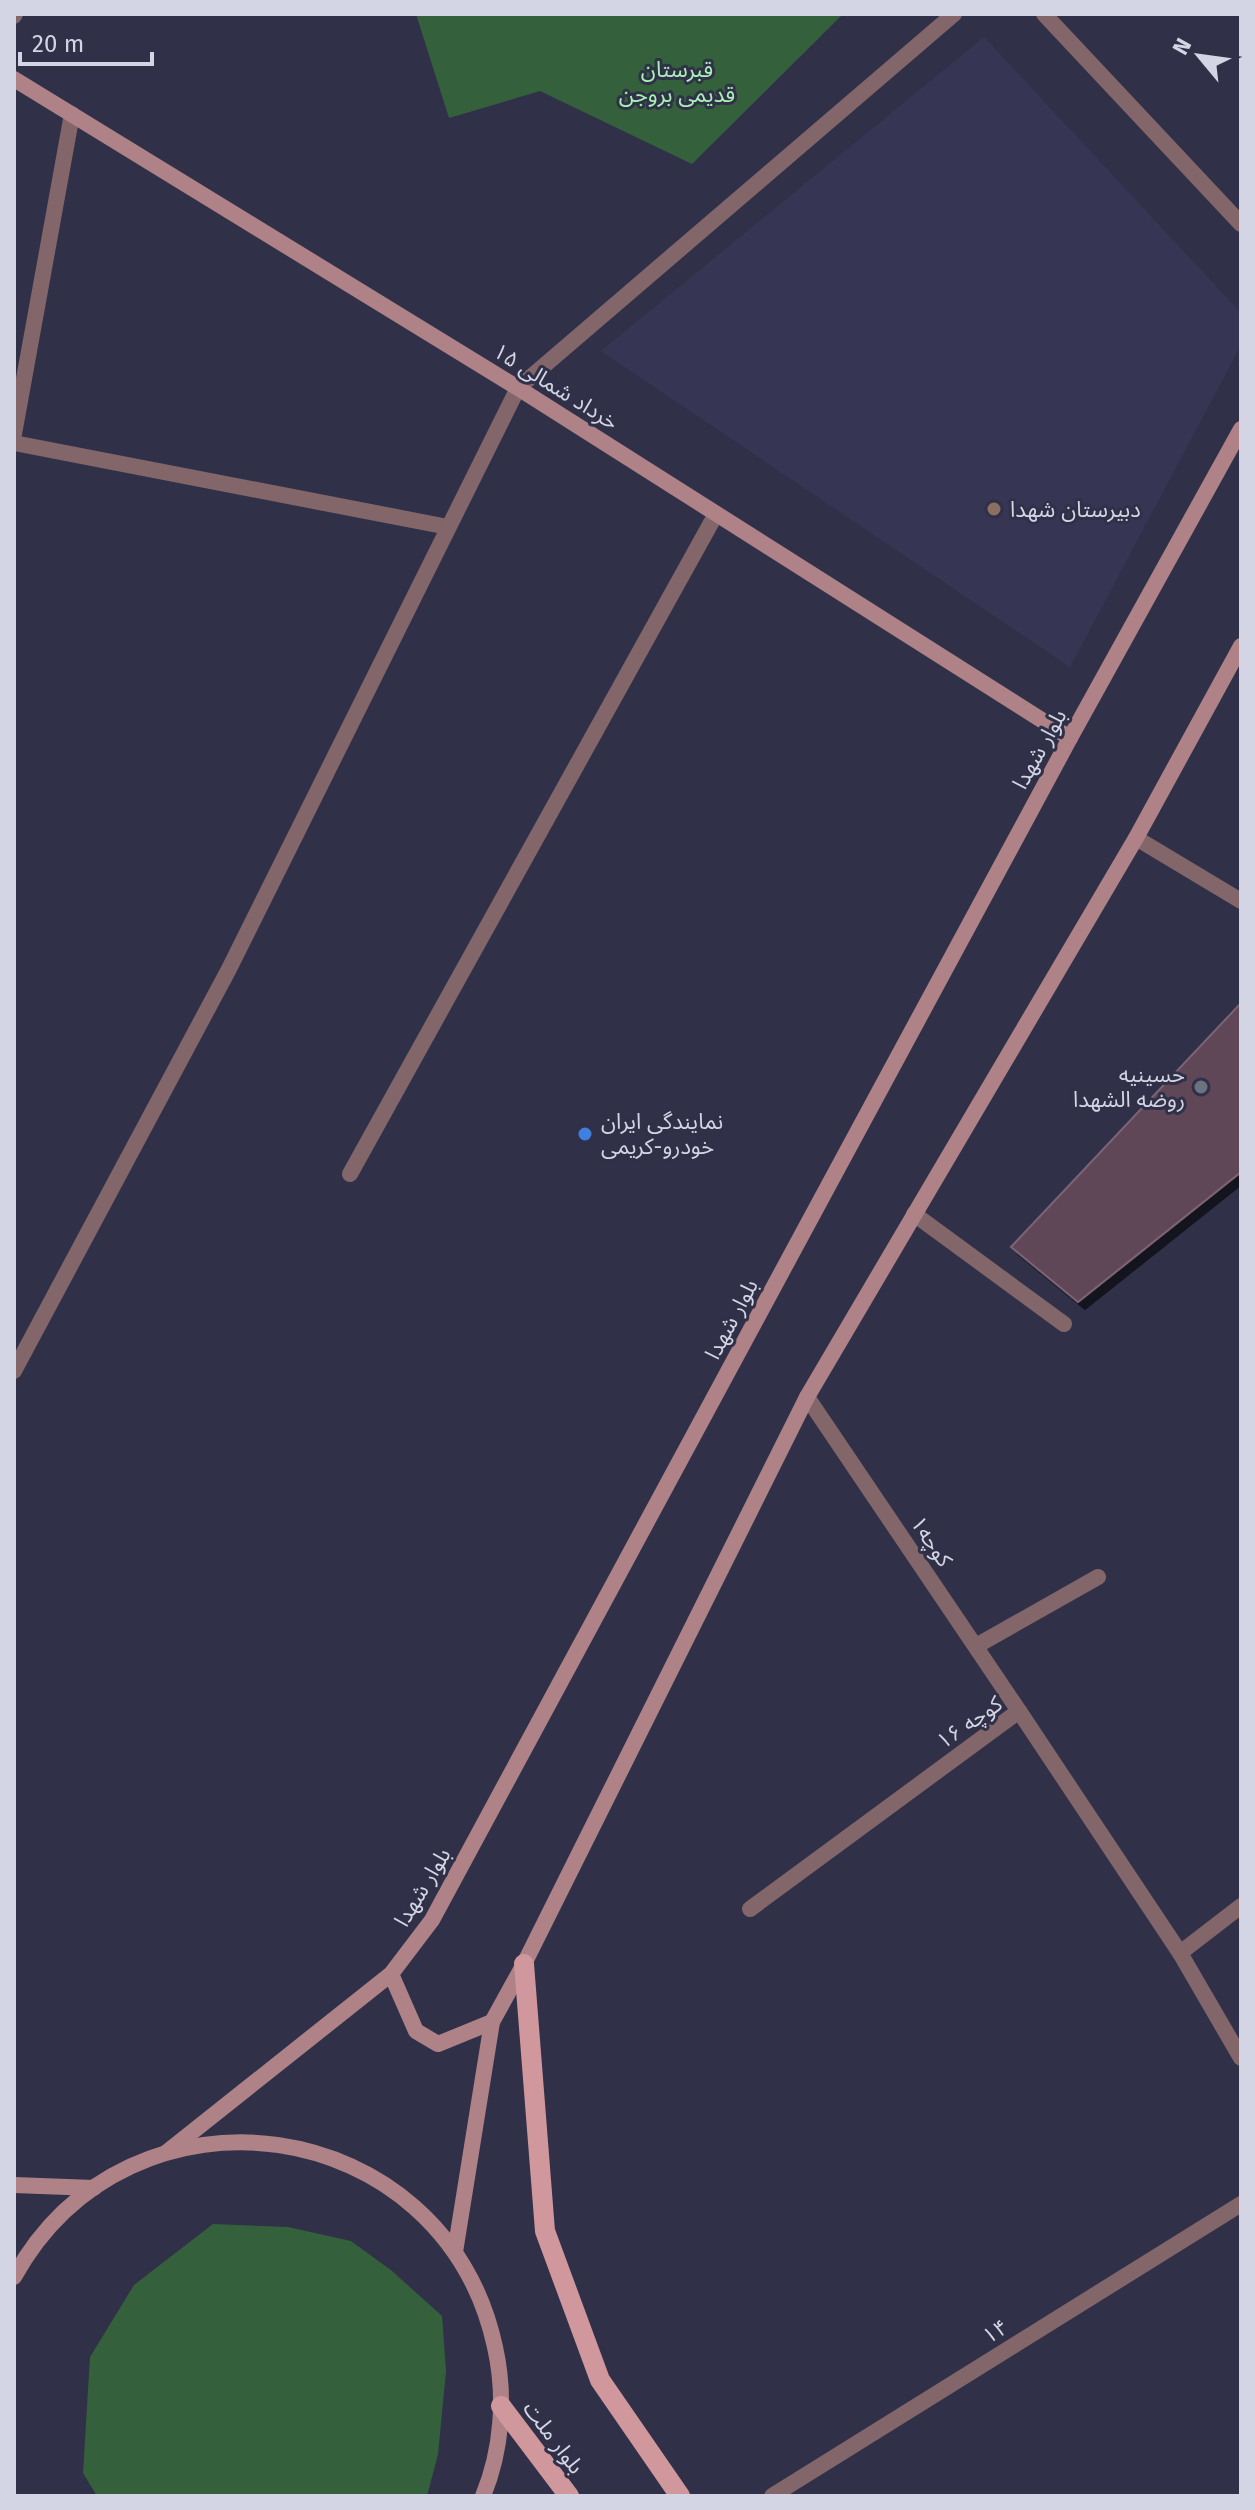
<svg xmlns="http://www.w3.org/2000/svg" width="1255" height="2510" viewBox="0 0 1255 2510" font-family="'Fira Sans','Noto Sans Arabic',sans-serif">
<defs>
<filter id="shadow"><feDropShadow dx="7" dy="7" stdDeviation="0" flood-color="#0009"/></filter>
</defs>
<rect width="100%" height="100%" fill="#303148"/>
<polygon fill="#363654" points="984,37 1241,313 1241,345 1070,667 601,351"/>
<g fill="#34613c">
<polygon points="416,14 843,14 692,164 540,91 449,118"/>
<polygon points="213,2224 288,2227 351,2241 392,2271 442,2316 446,2371 438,2454 427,2496 97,2496 83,2473 90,2357 134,2285"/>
</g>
<polygon fill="#5f4758" stroke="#7c6374" stroke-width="2" filter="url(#shadow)" points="1241,1003 1241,1172 1078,1302 1011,1247"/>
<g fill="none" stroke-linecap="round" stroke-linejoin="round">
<g stroke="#826669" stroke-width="16">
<polyline points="914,1214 1064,1324"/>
<polyline points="976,1646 1098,1577"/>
</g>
<g stroke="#826669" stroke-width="16">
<polyline points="14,16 15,14"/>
<polyline points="14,434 72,114"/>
<polyline points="14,443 448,527"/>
<polyline points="350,1174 716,514"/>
<polyline points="14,1371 229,969 518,388 954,14"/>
<polyline points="807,1397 1019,1711"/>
<polyline points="1241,1906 1180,1953 1241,2058"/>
<polyline points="750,1909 1019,1711 1180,1953"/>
<polyline points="772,2496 1241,2204"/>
</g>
<g stroke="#826669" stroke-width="16">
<polyline points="1044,14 1241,224"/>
<polyline points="1136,838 1241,901"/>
</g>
<g stroke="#af8287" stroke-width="16">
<polyline points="14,79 518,388 1070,738"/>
<polyline points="391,1974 416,2031 438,2044 492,2022"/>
<polyline points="167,2152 391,1974 432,1920 1070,738 1241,429"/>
<polyline points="14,2185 94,2188"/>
<polyline points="455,2252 492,2022 524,1964 807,1397 1136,838 1241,646"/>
<path d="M14 2277C130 2067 444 2112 495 2347 506 2396 502 2450 483 2496"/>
</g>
<g stroke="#d0979d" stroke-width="20">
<polyline points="524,1964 545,2231 600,2380 680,2496"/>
<polyline points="501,2406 569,2496"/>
</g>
</g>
<circle fill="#8d6e63" stroke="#303148" stroke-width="3" cx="994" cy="509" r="8"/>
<circle fill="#6b7280" stroke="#303148" stroke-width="3" cx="1201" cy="1087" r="8"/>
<circle fill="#3f7fe0" stroke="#303148" stroke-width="3" cx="585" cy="1134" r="8"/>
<g text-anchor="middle" stroke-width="6" stroke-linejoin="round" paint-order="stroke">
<g font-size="22" fill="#a9f2b3" stroke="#303148">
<text x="677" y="77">قبرستان<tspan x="677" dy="25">قدیمی بروجن</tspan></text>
</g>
<g font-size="22" fill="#d4d5e4" stroke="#303148">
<text transform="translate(556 386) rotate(32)" y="8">۱۵ خرداد شمالی</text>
<text transform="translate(1039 749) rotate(-61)" y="8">بلوار شهدا</text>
<text transform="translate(731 1319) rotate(-62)" y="8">بلوار شهدا</text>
<text transform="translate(932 1541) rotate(56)" y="8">کوچه۱</text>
<text transform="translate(969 1722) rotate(-35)" y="8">کوچه ۱۶</text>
<text transform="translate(422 1887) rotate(-59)" y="8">بلوار شهدا</text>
<text transform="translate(995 2331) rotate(-32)" y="8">۱۴</text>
<text transform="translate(554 2437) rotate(53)" y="8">بلوار ملت</text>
</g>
<g font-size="22" fill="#d4d5e4" stroke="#303148" text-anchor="start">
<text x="1010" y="517">دبیرستان شهدا</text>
<text x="1185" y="1082" text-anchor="end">حسینیه<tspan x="1185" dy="25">روضه الشهدا</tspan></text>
<text x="601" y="1129">نمایندگی ایران<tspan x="601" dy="25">خودرو-کریمی</tspan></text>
</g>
</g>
<rect width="1255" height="2510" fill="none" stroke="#d4d5e4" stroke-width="32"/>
<g transform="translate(1199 56) rotate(299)" stroke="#303148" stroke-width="6" paint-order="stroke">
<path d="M0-6L14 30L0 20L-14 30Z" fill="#d4d5e4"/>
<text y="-12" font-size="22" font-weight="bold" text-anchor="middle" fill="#d4d5e4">N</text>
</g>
<path d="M20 52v12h132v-12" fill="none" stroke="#d4d5e4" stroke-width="4"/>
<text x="32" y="52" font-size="24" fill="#d4d5e4" stroke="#303148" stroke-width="6" paint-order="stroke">20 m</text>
</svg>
